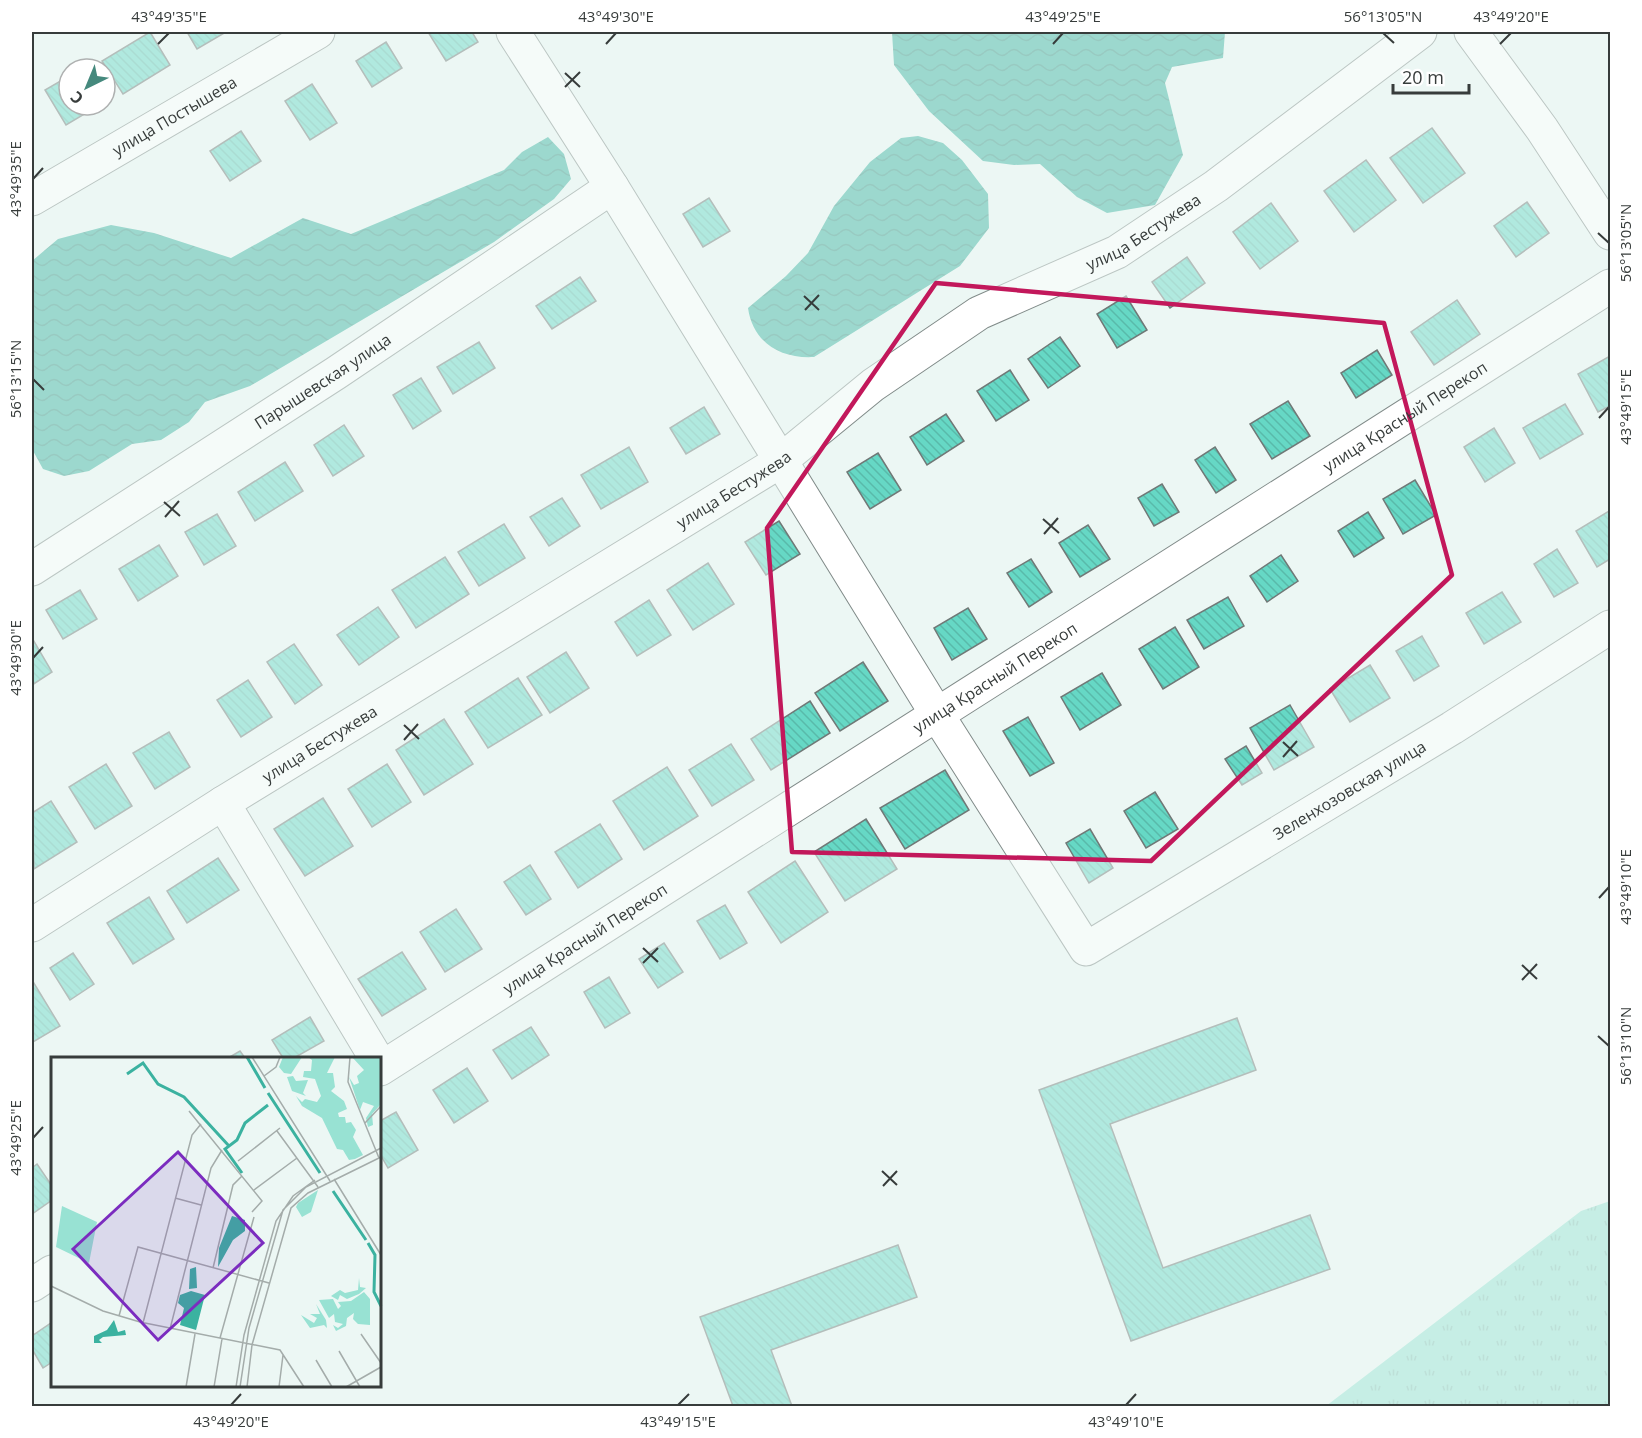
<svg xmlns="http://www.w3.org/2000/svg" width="1642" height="1438" viewBox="0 0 1642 1438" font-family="'Open Sans',sans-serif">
<defs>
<pattern id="grass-tufts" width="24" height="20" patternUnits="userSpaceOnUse" patternTransform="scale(1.5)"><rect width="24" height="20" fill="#98e2d3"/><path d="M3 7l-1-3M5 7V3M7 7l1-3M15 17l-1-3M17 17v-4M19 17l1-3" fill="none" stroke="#84c3b6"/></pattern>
<pattern id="water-waves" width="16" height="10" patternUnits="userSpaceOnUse" patternTransform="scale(1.5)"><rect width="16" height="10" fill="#3bb2a0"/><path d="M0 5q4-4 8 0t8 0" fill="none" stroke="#329284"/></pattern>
<pattern id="building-back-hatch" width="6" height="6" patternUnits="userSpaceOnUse" patternTransform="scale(1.5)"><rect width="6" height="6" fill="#66d8c5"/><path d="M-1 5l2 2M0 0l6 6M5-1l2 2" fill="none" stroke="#59baaa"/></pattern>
</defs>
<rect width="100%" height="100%" fill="#ecf7f4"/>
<polygon fill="url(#grass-tufts)" points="1610,1201 1610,1406 1326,1406 1581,1211"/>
<g fill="url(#water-waves)">
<polygon points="892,32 1225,32 1223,58 1172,67 1165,83 1183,155 1155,205 1107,213 1077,197 1040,164 1014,165 983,161 929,111 894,65"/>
<path d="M918 136 943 143 962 160 988 194 989 228 960 266 814 357C781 359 753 343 748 308L786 276 808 253 834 206 870 162 901 138Z"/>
<polygon points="548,137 564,154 571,179 554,199 494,242 250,386 205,402 189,422 161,440 132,444 89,471 64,476 43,469 32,449 32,261 58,239 111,225 154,233 231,258 303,218 351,234 504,170 522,152"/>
</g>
<g fill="url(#building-back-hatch)" stroke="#707977" stroke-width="1.5">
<polygon points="150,32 170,65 123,94 102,61"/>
<polygon points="187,32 226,32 197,49"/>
<polygon points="428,32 472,32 478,42 446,61"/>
<polygon points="386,42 402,68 372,87 356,61"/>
<polygon points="69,76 69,105 98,106 66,125 45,90"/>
<polygon points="312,84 337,123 310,140 285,101"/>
<polygon points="1432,128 1465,173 1423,203 1390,158"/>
<polygon points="241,131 261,161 230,181 210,151"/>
<polygon points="1366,160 1396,200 1354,232 1324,191"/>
<polygon points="709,198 730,231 703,247 683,214"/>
<polygon points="1527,202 1549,233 1516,257 1494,226"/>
<polygon points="1271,203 1298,241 1260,269 1233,232"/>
<polygon points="1187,257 1205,283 1170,308 1152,282"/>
<polygon points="580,277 596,301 552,329 536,306"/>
<polygon points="1126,296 1147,330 1117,348 1097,314"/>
<polygon points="1457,300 1480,334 1434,365 1411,332"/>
<polygon points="1060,337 1080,366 1048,388 1028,359"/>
<polygon points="479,342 495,368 453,394 437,367"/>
<polygon points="1377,350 1392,375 1356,398 1341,373"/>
<polygon points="1610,356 1610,406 1598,412 1578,374"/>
<polygon points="1010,370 1029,400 996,421 977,391"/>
<polygon points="421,378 441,411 413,429 393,395"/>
<polygon points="1288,401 1310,436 1272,459 1250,424"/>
<polygon points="1565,404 1583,434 1540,459 1523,428"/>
<polygon points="704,407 720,434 686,454 670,428"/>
<polygon points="946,414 964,441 927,465 910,437"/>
<polygon points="344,425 364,456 333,476 314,445"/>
<polygon points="1494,428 1515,463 1485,482 1464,447"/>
<polygon points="629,447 648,482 601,509 581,475"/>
<polygon points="1215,447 1236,480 1216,493 1195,460"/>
<polygon points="878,453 901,490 870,509 847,472"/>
<polygon points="285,462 303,491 255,521 238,492"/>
<polygon points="1415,480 1436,515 1403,534 1383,499"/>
<polygon points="1162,484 1179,512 1154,526 1138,498"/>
<polygon points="562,498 580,526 549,546 530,517"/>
<polygon points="1609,511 1610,559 1597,567 1576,531"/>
<polygon points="1368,512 1384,538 1354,557 1338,531"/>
<polygon points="217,514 236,546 204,565 185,532"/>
<polygon points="779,521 800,554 766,575 745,542"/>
<polygon points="504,524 525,558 479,586 458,552"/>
<polygon points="1088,525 1110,559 1080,577 1059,543"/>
<polygon points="159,545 178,576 138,601 119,569"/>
<polygon points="1557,549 1578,583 1554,597 1534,564"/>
<polygon points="1281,555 1298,581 1267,602 1250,576"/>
<polygon points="445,557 469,594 416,628 392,590"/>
<polygon points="1031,559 1052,592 1029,607 1007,573"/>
<polygon points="708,563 734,604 693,630 667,590"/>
<polygon points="80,590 97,619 63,639 46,610"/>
<polygon points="1502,592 1521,622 1484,644 1466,613"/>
<polygon points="1228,597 1244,626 1204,649 1187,620"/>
<polygon points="649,600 671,635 637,656 615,622"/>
<polygon points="378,607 399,637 359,665 337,635"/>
<polygon points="968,608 987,639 952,660 934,628"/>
<polygon points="1175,627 1199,667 1163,689 1139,649"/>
<polygon points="1422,636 1439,666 1414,681 1396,651"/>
<polygon points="32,638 52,672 32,685"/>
<polygon points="294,644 322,685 295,704 267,662"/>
<polygon points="566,652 589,688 550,713 527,677"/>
<polygon points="863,662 888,701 840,731 815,693"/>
<polygon points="1370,665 1390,698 1350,722 1330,689"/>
<polygon points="1102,673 1121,705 1080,730 1061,697"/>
<polygon points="518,678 542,715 488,748 465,712"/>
<polygon points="248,680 272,717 241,737 217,700"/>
<polygon points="810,701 830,733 771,770 751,739"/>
<polygon points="1290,705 1314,747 1274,770 1250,728"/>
<polygon points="1028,717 1054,763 1030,776 1003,731"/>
<polygon points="444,719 473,764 424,795 396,750"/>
<polygon points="169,732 190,767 155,789 133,753"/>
<polygon points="731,744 754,780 712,806 689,770"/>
<polygon points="1246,746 1262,773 1242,785 1225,759"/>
<polygon points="106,764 132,806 95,829 69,787"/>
<polygon points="387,764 411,802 372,827 348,789"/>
<polygon points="667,767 698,816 644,850 613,801"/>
<polygon points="945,770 969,810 905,849 880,808"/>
<polygon points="1155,792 1178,829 1146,848 1124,811"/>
<polygon points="323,798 353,846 305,876 274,829"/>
<polygon points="51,801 77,842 34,869 32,813"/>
<polygon points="866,819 897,869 845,901 814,852"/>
<polygon points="600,824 622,859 578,888 555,852"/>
<polygon points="1090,829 1113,868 1089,883 1066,843"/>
<polygon points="218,858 239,890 187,923 167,891"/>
<polygon points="795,861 828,912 781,943 748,892"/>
<polygon points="530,865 551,899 526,915 504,882"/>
<polygon points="149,897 174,939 133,964 107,923"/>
<polygon points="725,905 747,943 720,959 697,921"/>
<polygon points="456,909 482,949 445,972 420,932"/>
<polygon points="664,943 683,972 658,988 639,959"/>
<polygon points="402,952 426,989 382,1016 358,979"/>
<polygon points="73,953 94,984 70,1000 50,968"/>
<polygon points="609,977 630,1013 605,1028 584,992"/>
<polygon points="32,980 60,1026 33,1042 32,1040"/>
<polygon points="310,1017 324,1041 294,1058 283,1058 272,1040"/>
<polygon points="1237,1018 1256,1070 1110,1124 1163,1268 1310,1215 1330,1269 1131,1341 1039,1090"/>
<polygon points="531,1027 549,1055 512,1079 493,1050"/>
<polygon points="240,1051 245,1058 228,1058"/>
<polygon points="467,1068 488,1101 454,1123 433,1090"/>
<polygon points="396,1112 418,1150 388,1168 380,1154 380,1121"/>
<polygon points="37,1164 52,1186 52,1200 32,1214 32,1168"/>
<polygon points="898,1245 917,1297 771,1350 792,1406 733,1406 700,1317"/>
<polygon points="51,1323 52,1362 43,1368 32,1349 32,1336"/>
</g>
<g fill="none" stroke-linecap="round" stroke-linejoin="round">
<g stroke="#818b89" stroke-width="35">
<g id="minor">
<path id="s1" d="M513 32 612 187 938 716 1086 949 1452 728 1610 627"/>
<polyline points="1471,32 1542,129 1610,233"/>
<path id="s2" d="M32 199 318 32"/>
<path id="s3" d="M32 569 336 373 612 187"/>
<polyline points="223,803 376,1058"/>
<path id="s4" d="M32 925 223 803 779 462 873 385 979 313 1117 252 1216 186 1420 32"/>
<path id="s5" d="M380 1069 1610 286"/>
<polyline points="32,1285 52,1272"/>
</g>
</g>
<use href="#minor" stroke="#fff" stroke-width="33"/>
</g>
<path d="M0 0H1642V1438H0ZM936 283 1384 323 1452 575 1151 861 792 852 767 528Z" fill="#ecf7f4" fill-opacity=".55" fill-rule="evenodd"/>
<path fill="none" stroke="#c2185b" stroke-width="4.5" stroke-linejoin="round" d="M936 283 1384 323 1452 575 1151 861 792 852 767 528Z"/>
<path fill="none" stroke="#373c3b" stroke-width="2" d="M1383 33 1394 43M158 44 169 33M606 44 616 33M1053 44 1063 33M1500 44 1511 33M565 73 580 87M565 87 580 72M33 179 43 168M1598 233 1609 243M804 296 819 310M805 310 819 295M33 379 44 390M1599 418 1609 407M164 502 180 516M165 517 179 501M1043 519 1059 533M1044 534 1058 518M33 658 43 647M404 725 419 739M404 740 418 724M1283 742 1298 756M1283 757 1297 741M1599 898 1609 887M643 948 658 962M643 963 658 948M1522 965 1537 979M1522 980 1537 964M1598 1036 1609 1046M33 1138 43 1127M882 1171 897 1185M883 1186 897 1171M231 1405 241 1394M678 1405 689 1394M1126 1405 1136 1394"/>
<g text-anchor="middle" stroke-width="4.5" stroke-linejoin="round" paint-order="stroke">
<g font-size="16" fill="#373c3b" stroke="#fff">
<text dy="6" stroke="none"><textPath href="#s2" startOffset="165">улица Постышева</textPath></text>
<text dy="6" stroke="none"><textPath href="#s4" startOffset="1312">улица Бестужева</textPath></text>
<text dy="6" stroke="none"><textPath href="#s3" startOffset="346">Парышевская улица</textPath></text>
<text dy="6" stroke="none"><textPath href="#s5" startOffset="1215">улица Красный Перекоп</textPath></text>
<text dy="6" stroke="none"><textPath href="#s4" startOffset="826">улица Бестужева</textPath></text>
<text dy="6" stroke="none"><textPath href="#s5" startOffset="729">улица Красный Перекоп</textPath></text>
<text dy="6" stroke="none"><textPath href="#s4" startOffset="340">улица Бестужева</textPath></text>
<text dy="6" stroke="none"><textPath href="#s1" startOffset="1389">Зеленхозовская улица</textPath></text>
<text dy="6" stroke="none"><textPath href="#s5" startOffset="243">улица Красный Перекоп</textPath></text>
</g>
</g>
<g transform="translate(51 1057)">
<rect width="330" height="330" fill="#ecf7f4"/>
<path d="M267 133 260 155 251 160 245 150 247 146ZM11 149 46 165 38 206 5 190Z" fill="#98e2d3"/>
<path d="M232 0H251L240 17 233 16 228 10ZM257 0H284L276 16H282L284 30 280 34 293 44 296 52 287 56 288 60H294L295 66 300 65 305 73 302 80 312 98 304 102 298 103 292 93 286 92 271 61 251 49 245 39 251 45 254 42 266 45 270 39 264 22 252 20 253 14H260L261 3ZM301 0H330V47L321 57 322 68 317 70 315 61 323 49 312 45 309 53 298 20 303 28 308 26 306 19 313 13ZM242 19 245 24 257 23 252 36 255 39 241 34 236 20ZM308 221 309 230 315 231 308 237 296 242 289 238 287 243 280 239 289 233 294 236 307 233ZM313 235 319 242V268L307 267 302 262 303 256 296 261 295 269 285 274 282 268 287 271 292 267 284 265 283 257 278 261 268 243 282 242 287 252 290 249 287 245 300 244ZM265 247 275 263 276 271 273 268 259 271 250 258 263 266 266 261 259 257H269Z" fill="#98e2d3"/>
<path d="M181 159 194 163V174L182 183 167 210 168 191ZM145 210 146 231 138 232 139 212ZM140 234 154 238 145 273 129 268 133 251 127 246 129 238ZM63 263 67 275 74 273 75 278 52 280 48 283 51 286H43V279L56 273Z" fill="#3bb2a0"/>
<path fill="none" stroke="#3bb2a0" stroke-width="3" d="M196 0 214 31M76 17 92 6 107 27 133 40 178 89M217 36 269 116M191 116 174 92 186 83 194 66 217 48M282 134 315 183M317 186 324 198 323 235 330 249"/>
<path fill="none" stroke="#a4acaa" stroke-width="1.5" d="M201 0 279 124M299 0 297 25 328 101M213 19 225 10 229 0M138 54 211 144 201 155M314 66 330 49M226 74 267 130M187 104 229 71M283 122 330 198M203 133 246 101M124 141 150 148M162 211 182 128 191 119M0 229 52 254 89 265 229 293 253 330M68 259 87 190 218 226M92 266 141 78 150 67M119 272 160 111 171 93M310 277 330 306M169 281 203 160M288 294 309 330M265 303 281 330M135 330 144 277M163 330 171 282M185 330 193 278 225 164 242 139 264 123M189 330 198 271 232 153 255 130 330 91M196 330 201 288 240 151 257 136 330 100M228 330 232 298M295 330 330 310"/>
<path fill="#7b2cbf" fill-opacity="0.15" stroke="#7b2cbf" stroke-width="3" d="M127 95 212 186 107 283 22 192Z"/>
<rect width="330" height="330" fill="none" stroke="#373c3b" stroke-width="3"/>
</g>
<rect width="1642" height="1438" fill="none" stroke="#ffffff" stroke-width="66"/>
<g transform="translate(87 87) rotate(223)"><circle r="28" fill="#ffffff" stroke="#afb1b1" stroke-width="1.5"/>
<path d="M0-4.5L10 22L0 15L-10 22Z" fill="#45897d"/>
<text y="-9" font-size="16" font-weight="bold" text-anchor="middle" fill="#373c3b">С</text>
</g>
<path d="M1393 84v9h76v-9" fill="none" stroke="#373c3b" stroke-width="3"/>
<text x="1402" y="84" font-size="18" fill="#373c3b" stroke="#ffffff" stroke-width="4.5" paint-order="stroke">20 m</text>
<rect x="33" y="33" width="1576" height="1372" fill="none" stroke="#373c3b" stroke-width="2"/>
<g font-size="15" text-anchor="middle" fill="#373c3b">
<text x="169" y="22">43°49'35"E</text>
<text x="616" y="22">43°49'30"E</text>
<text x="1063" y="22">43°49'25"E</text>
<text x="1383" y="22">56°13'05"N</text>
<text x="1511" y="22">43°49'20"E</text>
<text transform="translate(16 179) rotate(-90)" y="5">43°49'35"E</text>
<text transform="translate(1626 243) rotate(-90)" y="5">56°13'05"N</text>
<text transform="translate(16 379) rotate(-90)" y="5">56°13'15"N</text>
<text transform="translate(1626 407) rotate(-90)" y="5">43°49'15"E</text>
<text transform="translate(16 658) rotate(-90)" y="5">43°49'30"E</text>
<text transform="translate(1626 887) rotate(-90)" y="5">43°49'10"E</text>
<text transform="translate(1626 1046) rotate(-90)" y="5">56°13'10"N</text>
<text transform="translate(16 1138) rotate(-90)" y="5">43°49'25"E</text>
<text x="231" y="1427">43°49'20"E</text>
<text x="678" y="1427">43°49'15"E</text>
<text x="1126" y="1427">43°49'10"E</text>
</g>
</svg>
